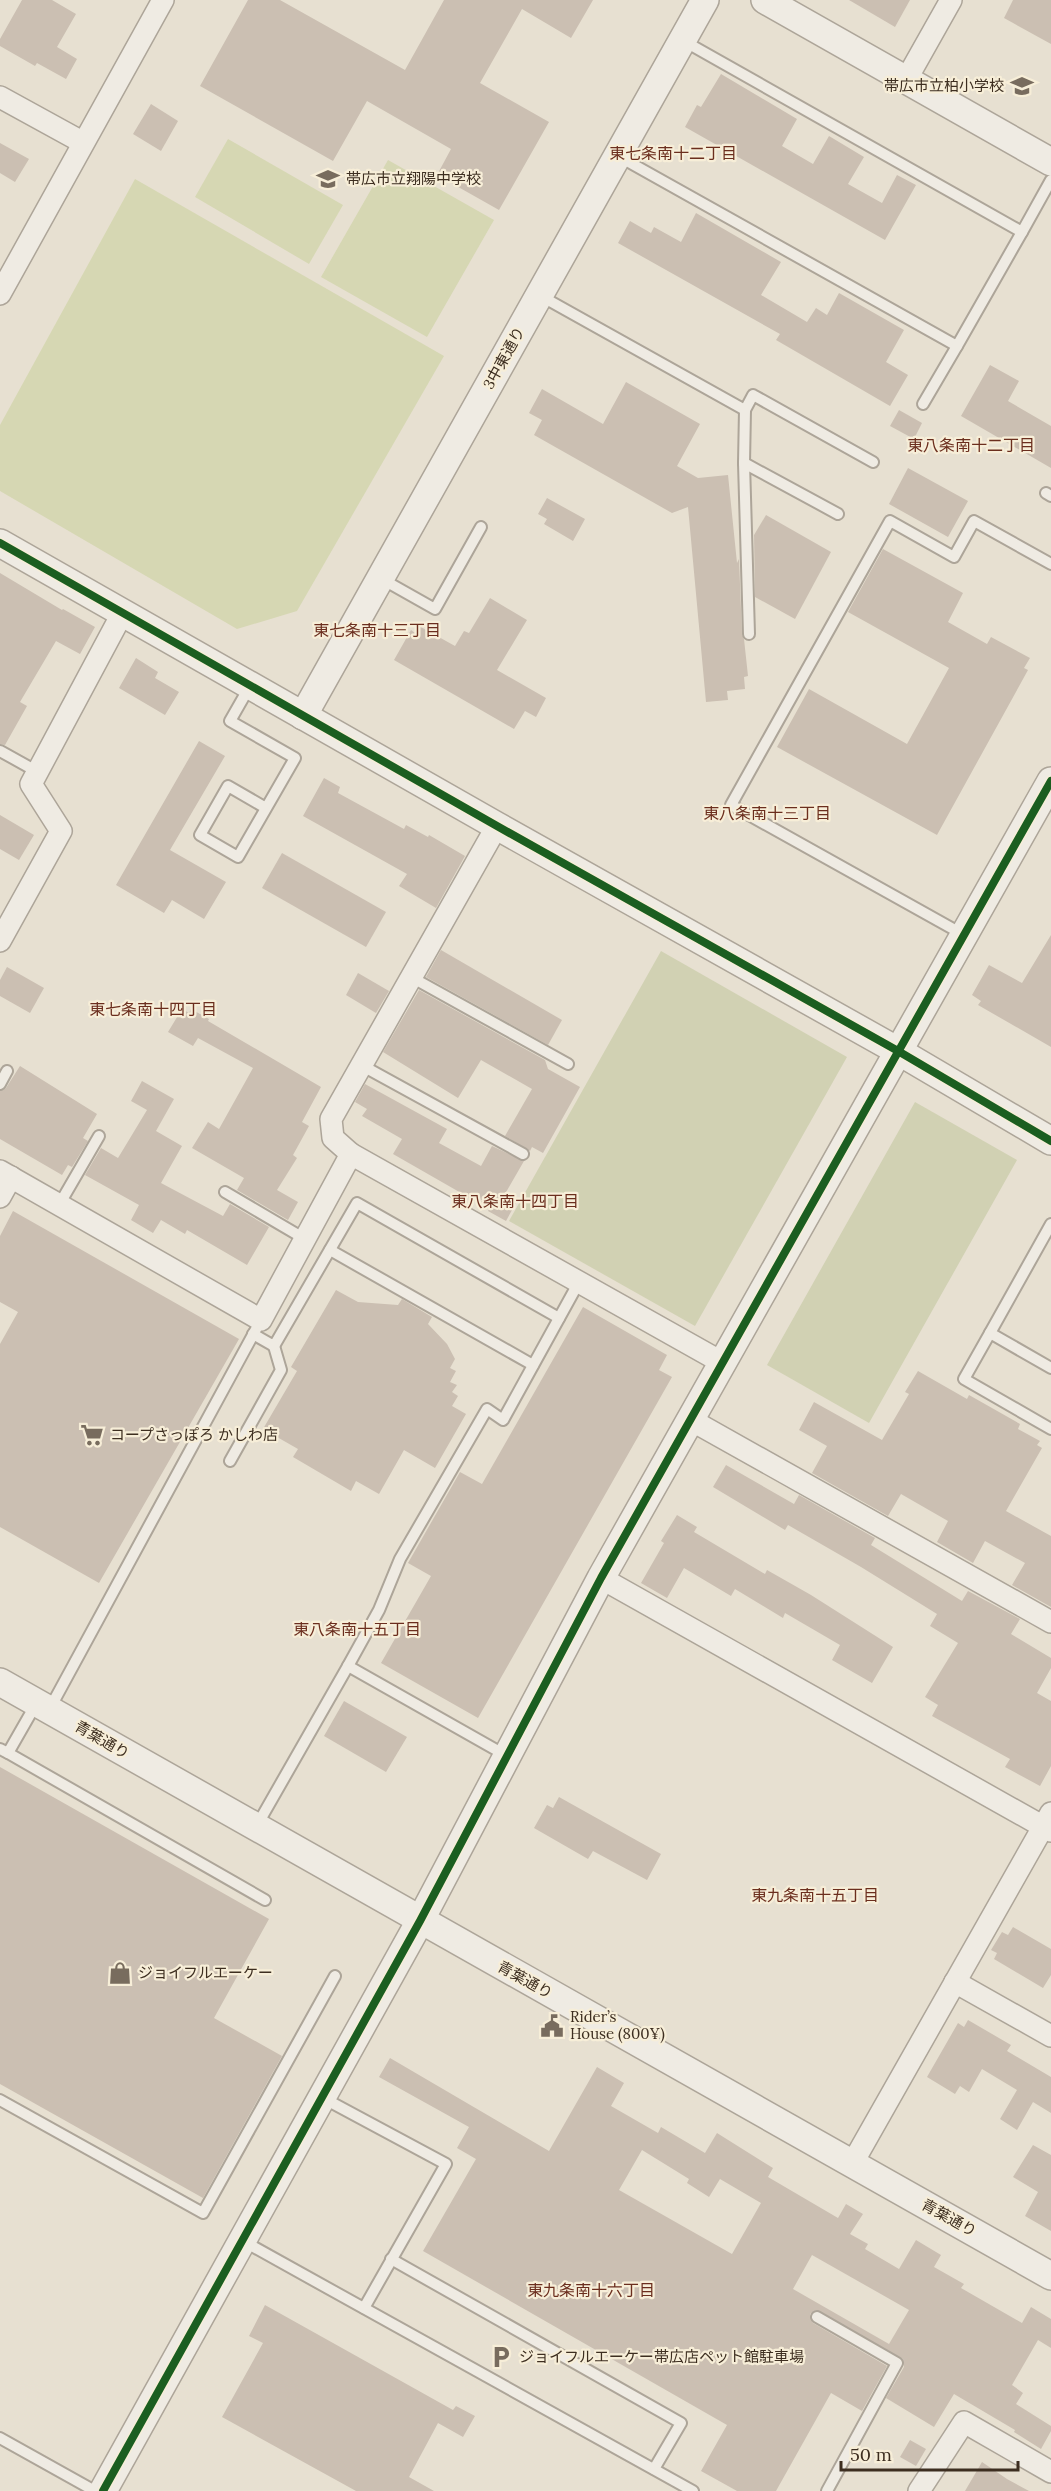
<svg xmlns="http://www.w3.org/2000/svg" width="1051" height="2491" viewBox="0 0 1051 2491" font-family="Lora,'Noto Sans JP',serif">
<rect width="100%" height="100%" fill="#e7e0d1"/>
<g fill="#d6d7b3">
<polygon points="228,139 343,205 309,264 195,197"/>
<polygon points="388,160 494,220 427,337 321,277"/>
<polygon points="135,179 444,356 297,611 237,629 0,491 0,425"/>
</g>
<g fill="#d1d1b3">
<polygon points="661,951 847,1057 695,1326 509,1221"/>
<polygon points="915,1102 1017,1160 869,1423 767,1365"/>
</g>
<g fill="#cbbfb2" fill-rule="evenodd">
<polygon points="22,0 52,0 76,14 57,47 77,59 66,79 37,63 35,66 0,46 0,39"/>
<polygon points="248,0 280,0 405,70 444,0 593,0 571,38 522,9 480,83 549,122 499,210 437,175 451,149 367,101 333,161 200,86"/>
<polygon points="849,0 910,0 895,27"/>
<polygon points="1013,0 1051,0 1051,44 1004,18"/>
<polygon points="721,74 797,119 782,146 813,164 829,136 864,157 848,184 882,203 897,175 916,185 885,240 685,127 697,105 701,107"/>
<polygon points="151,104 178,121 161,151 133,134"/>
<polygon points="0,143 29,159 15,182 0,173"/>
<polygon points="696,213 781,262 761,295 807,322 816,308 827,315 839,293 904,330 886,362 908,375 890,406 776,340 780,334 618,243 630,221 651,233 654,227 681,242"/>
<polygon points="990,365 1019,381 1008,401 1051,426 1051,468 961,416"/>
<polygon points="626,382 700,424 677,466 698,478 728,475 737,563 739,559 742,634 744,639 748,676 744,677 745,689 727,691 728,700 706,702 688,507 672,513 534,435 542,420 529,413 542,389 603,424"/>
<polygon points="899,410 922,423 914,439 890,426"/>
<polygon points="908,468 968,501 948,537 889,504"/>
<polygon points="547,498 585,519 573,541 544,524 547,519 538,514"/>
<polygon points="766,515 831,552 795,619 755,597 754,535"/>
<polygon points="883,549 963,593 948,622 987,644 991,637 1030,658 1024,668 1028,670 937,835 777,747 809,689 907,744 949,668 848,612"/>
<polygon points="0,573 62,610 63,609 95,627 80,654 56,641 20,702 27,706 5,745 0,744"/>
<polygon points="490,598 527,620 497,670 546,698 536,717 525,711 514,729 394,660 411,630 415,633 419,626 455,646 464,631 469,633"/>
<polygon points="136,658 158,672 155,678 179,692 165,715 119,688"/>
<polygon points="199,741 225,756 170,850 226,882 204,919 172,900 164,913 116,885"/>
<polygon points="324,778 340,787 338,793 404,829 406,825 428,837 429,835 465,856 436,908 399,886 407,874 303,816"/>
<polygon points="0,815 34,835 19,860 0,849"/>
<polygon points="282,853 386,912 366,947 262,888"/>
<polygon points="1051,935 1051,1047 978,1005 981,1001 972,995 989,965 1022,983"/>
<polygon points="441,950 562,1020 548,1045 426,977"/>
<polygon points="7,967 44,988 30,1013 0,996 0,980"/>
<polygon points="358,973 389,991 376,1013 346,995"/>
<polygon points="419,990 545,1060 548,1069 580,1087 543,1153 532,1147 530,1151 505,1136 532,1089 481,1060 458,1098 383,1052"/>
<polygon points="182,1009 189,1013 191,1009 209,1019 208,1021 321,1087 302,1122 309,1126 293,1155 297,1158 277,1190 298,1202 288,1220 237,1190 244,1178 192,1148 208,1122 219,1129 253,1068 198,1038 193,1046 168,1032"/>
<polygon points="20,1066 97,1114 83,1138 88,1141 72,1167 68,1165 62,1175 0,1139 0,1091 6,1088"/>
<polygon points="142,1081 174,1099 156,1131 182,1146 161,1183 223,1216 230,1204 269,1227 247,1265 187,1230 185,1234 161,1220 153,1233 131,1220 139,1205 85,1175 101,1148 118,1158 147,1110 131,1101"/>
<polygon points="365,1084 447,1129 439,1143 481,1166 492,1146 524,1161 505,1194 517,1201 506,1221 488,1211 489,1209 393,1154 402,1139 362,1116 367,1109 355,1102"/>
<polygon points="13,1211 239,1339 99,1583 0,1527 0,1344 18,1312 0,1302 0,1236"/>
<polygon points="336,1290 358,1302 398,1305 402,1299 432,1317 428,1324 447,1344 455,1359 450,1368 456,1371 450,1382 457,1385 452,1392 458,1396 452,1406 466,1414 435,1468 404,1450 379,1494 356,1481 351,1491 293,1457 298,1449 263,1429 297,1371 291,1367"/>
<polygon points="583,1307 667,1355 659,1370 672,1377 478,1718 381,1663 431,1576 408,1563 460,1472 482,1484"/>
<polygon points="918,1371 967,1399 969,1395 1020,1424 1018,1429 1040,1441 1037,1445 1042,1448 1006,1511 1051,1536 1051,1607 1012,1585 1025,1563 985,1541 973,1563 937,1542 948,1521 901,1494 888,1516 812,1473 827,1446 799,1430 814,1402 882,1440 909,1394 905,1392"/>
<polygon points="726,1465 794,1504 799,1495 875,1538 871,1545 962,1601 968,1591 1020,1619 1011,1634 1051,1658 1051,1668 1037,1693 1051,1701 1051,1766 1040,1786 1005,1767 1010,1759 932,1716 938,1705 925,1697 958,1643 930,1626 937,1614 861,1567 788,1525 785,1530 713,1487"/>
<polygon points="677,1515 697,1527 694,1532 765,1574 767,1570 811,1595 893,1647 872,1683 832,1660 840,1645 785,1613 783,1618 735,1589 731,1596 684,1568 667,1598 641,1583 664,1543 661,1541"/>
<polygon points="344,1701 407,1737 386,1772 324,1736"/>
<polygon points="0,1767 269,1919 214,2018 282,2056 203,2198 0,2084"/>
<polygon points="559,1797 661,1854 647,1880 593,1851 588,1859 534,1828 547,1805 553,1808"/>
<polygon points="1013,1927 1051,1949 1051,1975 1043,1988 994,1959 997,1953 991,1950 1002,1932 1008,1935"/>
<polygon points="968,2020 1011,2045 1007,2051 1051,2077 1051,2113 1033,2102 1017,2130 1000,2119 1017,2090 982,2069 969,2092 960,2086 955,2094 927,2077 958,2023 964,2027"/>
<path d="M390 2058 549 2151 597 2067 624 2083 611 2106 658 2133 661 2127 705 2153 717 2133 773 2168 768 2177 838 2218 846 2204 863 2214 850 2234 868 2244 865 2249 899 2269 916 2240 941 2255 934 2267 964 2284 961 2288 1022 2323 1031 2307 1051 2319V2348L1038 2340 1012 2385 1023 2393 1016 2404 1051 2426V2431L1041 2449 1014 2432 1015 2430 954 2394 934 2427 886 2398 904 2367 903 2359 816 2310 810 2314 813 2323 887 2366 862 2411 831 2393 776 2491H737L701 2471 727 2425 423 2251 476 2159 457 2148 469 2127 379 2077ZM642 2150 689 2179 687 2183 709 2197 720 2179 761 2203 732 2254 619 2190ZM812 2255 909 2310 889 2344 793 2289Z"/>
<polygon points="1033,2145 1051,2155 1051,2231 1025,2216 1038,2192 1013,2177"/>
<polygon points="265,2305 453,2410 456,2406 475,2416 463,2437 438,2423 409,2477 434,2491 356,2491 222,2417 263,2343 249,2336"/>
<polygon points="910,2440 926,2449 916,2466 900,2457"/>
<polygon points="982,2462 1007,2479 1029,2491 965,2491"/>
</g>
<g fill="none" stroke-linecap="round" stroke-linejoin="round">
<g stroke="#ada599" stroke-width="14">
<g id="service">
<polyline points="682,40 1022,232 1051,180"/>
<polyline points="618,156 957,346 1022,232"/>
<polyline points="539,295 745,410 753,395 873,462"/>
<polyline points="923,404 957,346"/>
<polyline points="745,410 744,463 838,514"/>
<polyline points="744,463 749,634"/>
<polyline points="1046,493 1051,496"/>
<polyline points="380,578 435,609 481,527"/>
<polyline points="250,686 230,721 295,758 238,857 200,835 228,786 266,808"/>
<polyline points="0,751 38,772"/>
<polyline points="964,935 731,805 890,521 954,557 974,521 1051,564"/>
<polyline points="411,977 568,1064"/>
<polyline points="361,1065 523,1154"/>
<polyline points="0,1084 7,1071"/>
<polyline points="225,1192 305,1239"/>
<polyline points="59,1205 99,1136"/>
<polyline points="1051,1224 990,1333 1051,1368"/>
<polyline points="330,1250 533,1365"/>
<polyline points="990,1333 964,1379 1051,1429"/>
<polyline points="253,1334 274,1346 357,1203 559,1318"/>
<polyline points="230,1461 281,1370 274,1346"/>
<polyline points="348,1666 379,1610 400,1559 487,1409 503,1420 579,1282"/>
<polyline points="49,1710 261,1320"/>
<polyline points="0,1749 8,1753 36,1704"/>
<polyline points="8,1753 265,1900"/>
<polyline points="256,1827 348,1666 507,1756"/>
<polyline points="323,2098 446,2164 364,2308"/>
<polyline points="0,2100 203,2213 335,1976"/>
<polyline points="243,2241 693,2491"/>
<polyline points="391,2259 681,2423 654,2469"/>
<polyline points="817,2317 897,2363 827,2491"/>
<polyline points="0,2438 95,2491"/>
</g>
</g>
<g stroke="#ada599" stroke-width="24">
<g id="minor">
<polyline points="906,80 951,0"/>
<polyline points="0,97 82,142"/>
<polyline points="0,294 163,0"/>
<polyline points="0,941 61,831 31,784 123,612"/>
<polyline points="351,1154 723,1363"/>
<polyline points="0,1171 261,1320 351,1154 333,1138 331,1119 497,826"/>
<polyline points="0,1197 11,1177"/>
<polyline points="691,1420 1051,1622"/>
<polyline points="601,1578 1051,1831"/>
<polyline points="955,1982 1051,2036"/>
<polyline points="852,2164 1051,1813"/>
<polyline points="919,2491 964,2422 1051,2472"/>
</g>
</g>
<g stroke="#ada599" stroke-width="30">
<g id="tertiary">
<polyline points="765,0 1051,162"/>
<polyline points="0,543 497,826 898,1051 1051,1141"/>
<polyline points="303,716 705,0"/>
<polyline points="0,1682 1051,2276"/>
<polyline points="103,2491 420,1921 601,1578 1051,781"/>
</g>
</g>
<use href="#service" stroke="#efebe3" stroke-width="10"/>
<use href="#minor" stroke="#efebe3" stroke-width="21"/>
<use href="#tertiary" stroke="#efebe3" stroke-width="27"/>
<g stroke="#f7eed8" stroke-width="11">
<g id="cycleway">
<polyline points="0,543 497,826 898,1051 1051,1141"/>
<polyline points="103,2491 420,1921 601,1578 1051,781"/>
</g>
</g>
<use href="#cycleway" stroke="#1b5e20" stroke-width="8"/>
</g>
<defs>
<g id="school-bare" transform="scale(1.8)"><path d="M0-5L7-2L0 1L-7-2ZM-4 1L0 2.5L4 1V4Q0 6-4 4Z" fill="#786c5e" stroke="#f7eed8" stroke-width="2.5" paint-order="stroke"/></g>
<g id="supermarket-bare" transform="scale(1.8)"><path d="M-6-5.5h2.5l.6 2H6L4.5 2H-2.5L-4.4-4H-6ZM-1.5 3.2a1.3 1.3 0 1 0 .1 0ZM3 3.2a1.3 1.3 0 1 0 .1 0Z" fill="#786c5e" stroke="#f7eed8" stroke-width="2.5" paint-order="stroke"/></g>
<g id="shop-bare" transform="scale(1.8)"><path d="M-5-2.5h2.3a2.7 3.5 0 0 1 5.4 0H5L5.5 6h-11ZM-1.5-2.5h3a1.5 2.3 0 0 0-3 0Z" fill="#786c5e" stroke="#f7eed8" stroke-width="2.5" paint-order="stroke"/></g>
<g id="civic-bare" transform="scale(1.8)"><path d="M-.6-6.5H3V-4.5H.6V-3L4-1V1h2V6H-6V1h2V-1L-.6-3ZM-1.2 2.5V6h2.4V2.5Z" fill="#786c5e" stroke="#f7eed8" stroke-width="2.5" paint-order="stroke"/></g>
<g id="parking-bare" transform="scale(1.8)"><path d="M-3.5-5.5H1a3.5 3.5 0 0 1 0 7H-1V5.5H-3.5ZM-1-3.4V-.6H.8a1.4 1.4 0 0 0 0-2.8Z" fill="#786c5e" stroke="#f7eed8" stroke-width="2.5" paint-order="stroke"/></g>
</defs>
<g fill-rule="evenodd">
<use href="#school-bare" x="1022" y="86"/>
<use href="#school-bare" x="328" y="179"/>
<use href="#supermarket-bare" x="92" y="1435"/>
<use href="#shop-bare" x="120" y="1973"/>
<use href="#civic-bare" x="552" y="2026"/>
<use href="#parking-bare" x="501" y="2357"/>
</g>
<g text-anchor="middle" stroke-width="4.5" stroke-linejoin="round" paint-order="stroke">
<g font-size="15" fill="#3d2e20" stroke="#f7eed8" text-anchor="start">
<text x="1004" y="91" text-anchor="end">帯広市立柏小学校</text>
<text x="346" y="184">帯広市立翔陽中学校</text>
<text x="110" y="1440">コープさっぽろ かしわ店</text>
<text x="138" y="1978">ジョイフルエーケー</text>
<text x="570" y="2022">Rider’s<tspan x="570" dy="17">House (800¥)</tspan></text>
<text x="519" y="2362">ジョイフルエーケー帯広店ペット館駐車場</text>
</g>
<g font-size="15" fill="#3d2e20" stroke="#f7eed8">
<text transform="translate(504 358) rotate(-61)" y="5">3中東通り</text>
<text transform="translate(102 1740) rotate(30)" y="5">青葉通り</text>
<text transform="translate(525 1980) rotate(29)" y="5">青葉通り</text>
<text transform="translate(949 2218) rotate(29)" y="5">青葉通り</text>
</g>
<g font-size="16" fill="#6b2e1e" stroke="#f7eed8">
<text x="673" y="159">東七条南十二丁目</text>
<text x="971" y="451">東八条南十二丁目</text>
<text x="377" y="636">東七条南十三丁目</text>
<text x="767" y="819">東八条南十三丁目</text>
<text x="153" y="1015">東七条南十四丁目</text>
<text x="515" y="1207">東八条南十四丁目</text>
<text x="357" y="1635">東八条南十五丁目</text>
<text x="815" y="1901">東九条南十五丁目</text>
<text x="591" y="2296">東九条南十六丁目</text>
</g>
</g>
<path d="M841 2461v9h177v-9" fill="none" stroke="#3d2e20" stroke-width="3"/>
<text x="850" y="2461" font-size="18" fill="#3d2e20" stroke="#f7eed8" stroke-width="4.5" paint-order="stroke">50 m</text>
</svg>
